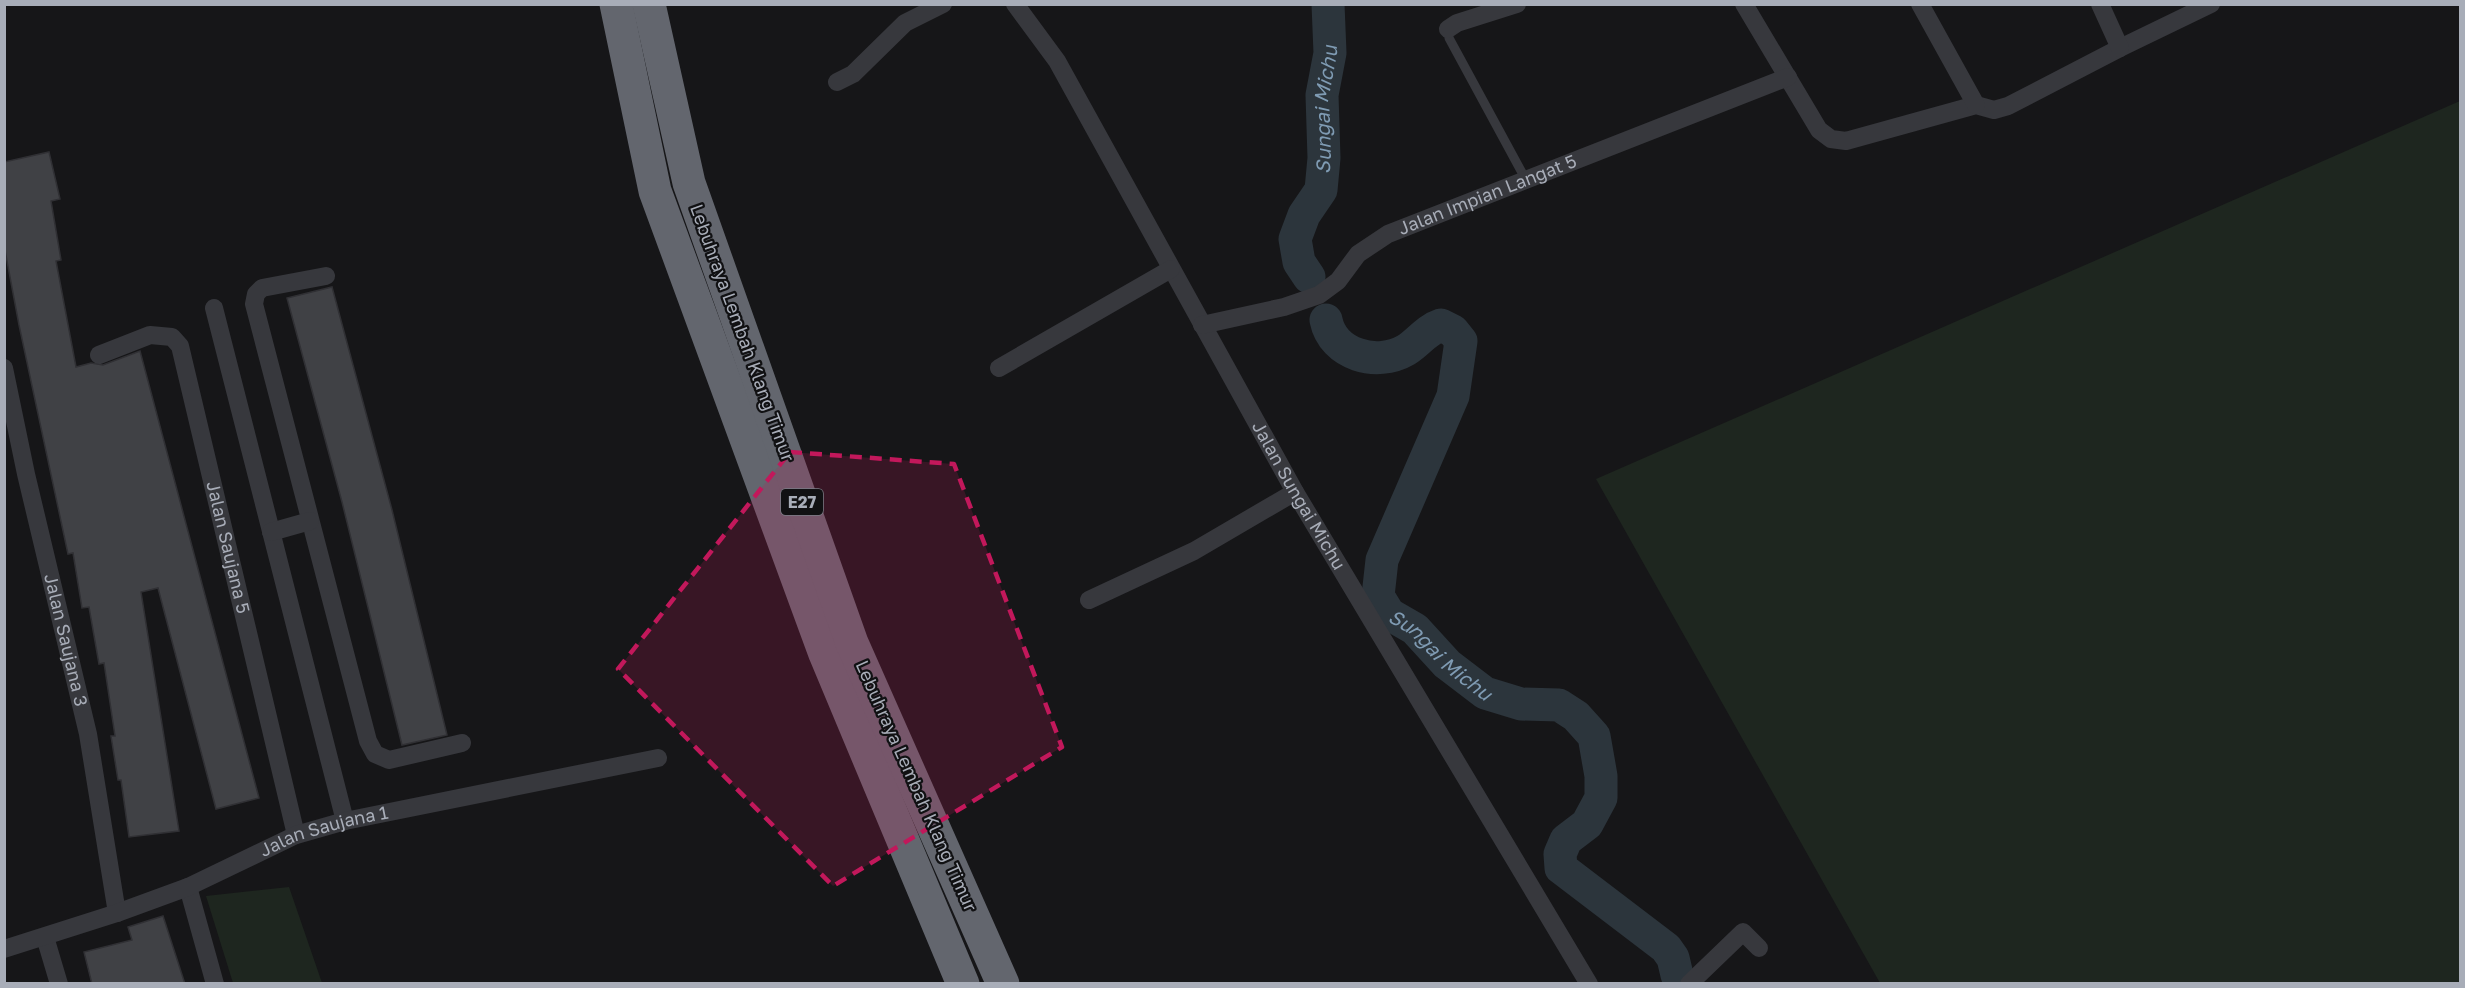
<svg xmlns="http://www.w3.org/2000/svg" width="2465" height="988" viewBox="0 0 2465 988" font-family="'Golos Text',sans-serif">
<rect width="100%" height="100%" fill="#161618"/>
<g fill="#1e261f">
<polygon points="2460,101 2460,983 1880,983 1596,479"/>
<polygon points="289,887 322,983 233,983 206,896"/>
</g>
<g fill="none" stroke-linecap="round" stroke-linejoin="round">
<g stroke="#2c353c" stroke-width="33">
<path id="s1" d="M1309 277 1299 262 1295 239 1304 215 1321 190 1324 158 1322 95 1330 53 1328 4"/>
<path id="s2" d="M1326 320C1333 355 1377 367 1406 350 1419 342 1426 330 1441 325L1453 331 1461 341 1453 396 1382 560 1378 596 1389 614 1415 629 1447 664 1485 693 1521 704 1559 705 1576 716 1594 736 1601 776V798L1587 824 1566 840 1560 854 1561 868 1666 948 1673 958 1677 975"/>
</g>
</g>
<g fill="#404145" stroke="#303034" stroke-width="1.5">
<polygon points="49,152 60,199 51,201 61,260 56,261 76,367 91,363 103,365 140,351 259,798 216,809 158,588 141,592 179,831 129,837 121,780 118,780 111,736 115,736 104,663 99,664 89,607 82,608 73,553 68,554 19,325 4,245 4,162"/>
<polygon points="332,287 392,510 447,735 402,745 342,502 287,298"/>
<polygon points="163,916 185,984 92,984 84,952 132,940 128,927"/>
</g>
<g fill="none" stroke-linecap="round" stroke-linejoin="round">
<polyline stroke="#37383d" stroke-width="9" points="1448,29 1449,38 1526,180"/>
<g stroke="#37383d" stroke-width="18">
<path id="s3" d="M1015 4 1057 61 1295 492 1589 984"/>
<polyline points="1744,4 1819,130 1831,139 1846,141 1976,105 1994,110 2008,106 2120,48 2211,4"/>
<polyline points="1920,4 1976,105"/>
<polyline points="2100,4 2120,48"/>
<polyline points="1448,29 1457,23 1517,4"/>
<polyline points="837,82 853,74 905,23 943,4"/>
<polyline points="326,276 262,288 256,294 254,304 368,741 375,754 389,760 462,743"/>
<polyline points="214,308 345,821"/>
<path id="s4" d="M1202 325 1284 307 1319 295 1338 281 1358 254 1388 234 1788 77"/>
<path id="s5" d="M99 355 150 335 172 337 180 346 296 835"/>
<path id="s6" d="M4 368 26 474 88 734 117 913"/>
<polyline points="999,368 1171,269"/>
<polyline points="271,532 310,521"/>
<polyline points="1089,600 1194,551 1295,492"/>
<polyline points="188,887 215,984"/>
<polyline points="45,937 59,984"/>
<path id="s7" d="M4 949 117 913 188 887 296 835 345 821 658 758"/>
<polyline points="1689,984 1743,932 1759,948"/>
</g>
<g stroke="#63666e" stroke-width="33">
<polyline points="616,4 655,191 825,654 963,984"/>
<polyline points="649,4 689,183 852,643 1003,984"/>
</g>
</g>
<path fill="#c2185b" fill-opacity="0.2" stroke="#c2185b" stroke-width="4.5" stroke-dasharray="12 8" stroke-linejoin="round" d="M790 452 954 464 1062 747 833 886 618 669Z"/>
<g text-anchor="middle" stroke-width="4.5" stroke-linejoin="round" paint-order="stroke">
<rect fill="#111113" stroke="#7b7e86" stroke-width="1.5" x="781" y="489" width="42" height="26" rx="4.5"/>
<g font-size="16" font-weight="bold" fill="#a8adb8">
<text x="802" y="508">E27</text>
</g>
<g font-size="18" fill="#a8adb8" stroke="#111113">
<text dy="6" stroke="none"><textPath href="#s4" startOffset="321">Jalan Impian Langat 5</textPath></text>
<text transform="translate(742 333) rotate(70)" y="6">Lebuhraya Lembah Klang Timur</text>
<text dy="6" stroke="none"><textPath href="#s3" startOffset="568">Jalan Sungai Michu</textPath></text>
<text dy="6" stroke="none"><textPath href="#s5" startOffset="296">Jalan Saujana 5</textPath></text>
<text dy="6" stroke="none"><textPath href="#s6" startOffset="279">Jalan Saujana 3</textPath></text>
<text transform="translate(916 786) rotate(66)" y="6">Lebuhraya Lembah Klang Timur</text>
<text dy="6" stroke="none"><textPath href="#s7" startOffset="342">Jalan Saujana 1</textPath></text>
</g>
<g font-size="20" font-style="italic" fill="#7f9bb3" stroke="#111113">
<text dy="7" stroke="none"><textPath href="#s1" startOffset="178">Sungai Michu</textPath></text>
<text dy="7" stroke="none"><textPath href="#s2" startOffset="526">Sungai Michu</textPath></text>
</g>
</g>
<rect width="2465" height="988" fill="none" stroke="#a8adb8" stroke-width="12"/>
</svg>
